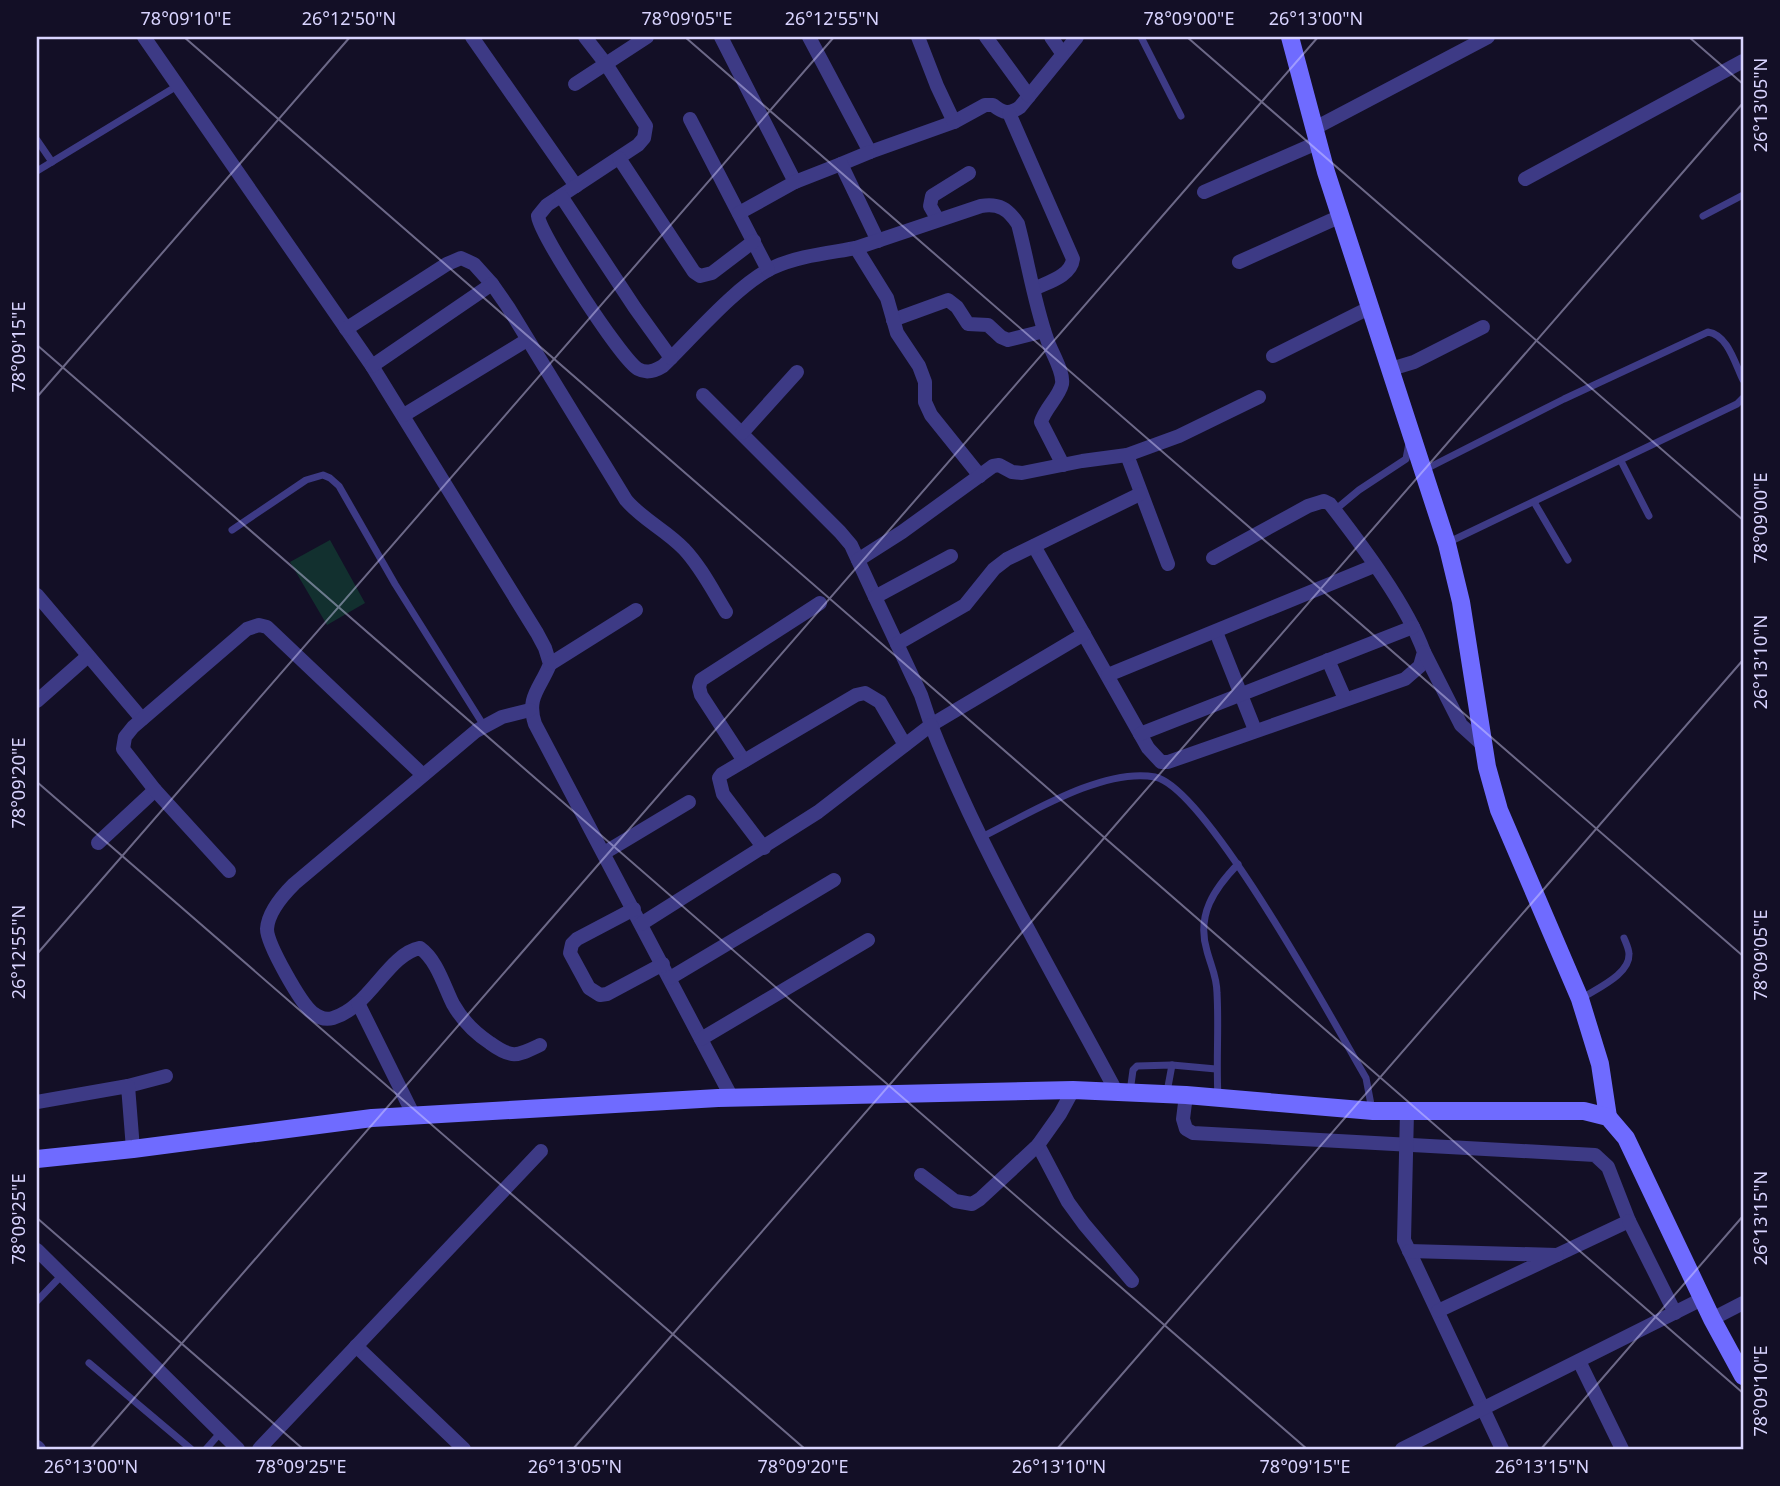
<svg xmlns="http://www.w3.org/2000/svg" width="1780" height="1486" viewBox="0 0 1780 1486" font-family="'Noto Sans',sans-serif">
<rect width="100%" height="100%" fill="#130f26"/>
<polygon fill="#12302f" points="330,540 365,603 327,625 290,562"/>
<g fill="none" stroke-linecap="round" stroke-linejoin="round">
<g stroke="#3d3a85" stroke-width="7">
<polyline points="1141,37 1181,116"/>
<polyline points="37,140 52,162"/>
<polyline points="37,171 177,86"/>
<polyline points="1703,216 1743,195"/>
<polyline points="1621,461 1649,516"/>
<path d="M1424 470 1564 399 1708 332C1728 335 1735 364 1743 380"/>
<polyline points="1534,502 1568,560"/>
<polyline points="1335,510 1359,490 1406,459 1409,443"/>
<polyline points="232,530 306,480 323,475 330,478 339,486 395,584 484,726"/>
<polyline points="1447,543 1737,404 1743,398"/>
<path d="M982 837C1027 815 1103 767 1155 777 1207 788 1335 1025 1366 1078L1372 1110"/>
<path d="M1581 999C1595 989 1630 975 1629 954 1629 949 1626 943 1624 938"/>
<polyline points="1130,1092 1133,1070 1137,1066 1172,1065 1216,1069"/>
<polyline points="1167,1092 1172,1065"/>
<path d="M1218 1097C1216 1062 1219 1028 1217 993 1217 977 1211 966 1207 951 1196 915 1214 889 1238 864"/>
<polyline points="37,1301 62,1275"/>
<polyline points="89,1363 191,1449"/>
<polyline points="206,1449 221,1432"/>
</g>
<g stroke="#3d3a85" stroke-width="14">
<path d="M144 37 372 366 537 633 545 648 550 664C540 689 526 697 535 724L732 1098"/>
<polyline points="472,37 576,186"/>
<path d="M585 37 606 64 646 126 644 138 638 145 547 205 538 216C540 235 622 360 638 369 647 374 655 371 663 366 693 337 736 286 772 268 797 256 829 253 856 248"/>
<polyline points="721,37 795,182"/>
<path d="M809 37 870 152 954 122 985 105H993C1003 113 1009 115 1020 107L1077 37"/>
<polyline points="918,37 937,86 954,122"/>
<polyline points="986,37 1029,96"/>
<polyline points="1051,37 1062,53"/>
<polyline points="575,84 647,37"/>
<path d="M1009 113 1073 259C1071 276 1048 282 1034 289"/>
<polyline points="690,119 768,270"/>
<polyline points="1315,128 1488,37"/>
<polyline points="619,158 694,272 700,276 712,273 754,241"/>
<polyline points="841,164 870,152"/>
<polyline points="1525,179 1743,61"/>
<polyline points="1204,192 1319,142"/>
<polyline points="561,196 635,308 671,358"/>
<polyline points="739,213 795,182 841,164 878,241"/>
<polyline points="938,220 930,206 932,196 969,173"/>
<polyline points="1239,262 1341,216"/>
<polyline points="893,320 948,300 957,307 968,324 988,325 1001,337 1008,340 1044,331"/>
<polyline points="346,329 447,264 461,258 474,264 492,284"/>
<polyline points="1273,356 1371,307"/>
<path d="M372 366 492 284 508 307 626 500C643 520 666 530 684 549 701 567 713 591 726 612"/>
<polyline points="1391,369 1414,362 1483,327"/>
<polyline points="703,395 840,532 851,545 875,597"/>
<polyline points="404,415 527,340"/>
<polyline points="742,433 797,372"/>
<polyline points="1127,455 1168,564"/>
<path d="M980 476 931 415 925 402V382L919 366 897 333 887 298 856 248 981 206C999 203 1008 209 1018 224 1028 262 1034 302 1047 339 1051 352 1064 371 1062 384 1059 397 1045 408 1041 422L1063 465"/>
<path d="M1034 546 1148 748 1161 762H1168L1405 679 1420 666 1424 652C1407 605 1361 544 1330 504L1324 501 1308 506 1213 558"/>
<polyline points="951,556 875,597 921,695 931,725 1084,634"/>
<polyline points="858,560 902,532 993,466 999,465 1012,472 1022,473 1082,461 1127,455 1179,436 1259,397"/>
<polyline points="37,595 142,719"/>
<polyline points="1216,632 1255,730"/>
<polyline points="897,644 965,605 994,569 1007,559 1140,494"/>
<polyline points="1424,652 1461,725 1483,745"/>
<polyline points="1328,660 1345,699"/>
<polyline points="550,664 636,610"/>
<polyline points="1108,675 1374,566"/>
<polyline points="37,701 88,656"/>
<path d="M530 710 502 717 476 731 294 884C282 896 268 912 267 929 267 944 301 1004 313 1013 319 1018 326 1020 333 1018 369 1008 388 954 420 948 437 960 444 986 453 1004 462 1020 475 1033 490 1043 512 1059 517 1056 540 1045"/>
<polyline points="1140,734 1413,627"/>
<polyline points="744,761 701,695 699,687 701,680 820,603"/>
<polyline points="98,843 155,790"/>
<polyline points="764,848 723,794 719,778 722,774 856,695 865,693 880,702 905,745"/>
<polyline points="604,853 689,802"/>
<polyline points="229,871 155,790 123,749 125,737 133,727 247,629 259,625 267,627 423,775"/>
<polyline points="634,909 577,939 572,944 570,953 589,988 600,995 607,994 663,964"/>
<path d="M641 924 818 812 931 725C981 852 1052 971 1116 1091"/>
<polyline points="670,978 834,880"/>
<polyline points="358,1003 414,1116"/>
<polyline points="701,1039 868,940"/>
<polyline points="128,1086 166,1076"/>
<polyline points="1186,1095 1183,1119 1186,1129 1193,1133 1595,1155 1608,1167 1629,1221 1557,1255"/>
<polyline points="37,1102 128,1086 133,1149"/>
<polyline points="1407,1112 1404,1240 1502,1449"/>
<polyline points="1038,1145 1068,1202 1084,1224 1132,1281"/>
<polyline points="921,1175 955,1201 972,1204 980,1199 1038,1145 1060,1114 1073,1090"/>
<polyline points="1629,1221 1675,1313"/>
<polyline points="37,1250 238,1449"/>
<polyline points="1409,1251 1557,1255 1438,1311"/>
<polyline points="1712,1319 1743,1303"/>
<polyline points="356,1346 464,1449"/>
<polyline points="1579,1361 1622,1449"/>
<polyline points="37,1447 39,1449"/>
<polyline points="259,1449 541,1151"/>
<polyline points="1402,1449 1702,1299"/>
</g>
<g stroke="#6f6bff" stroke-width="18">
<polyline points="1290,37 1326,172 1447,544 1461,602 1487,767 1499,810 1580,999 1600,1064 1608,1117"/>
<polyline points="37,1159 133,1149 372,1118 718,1098 1073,1090 1186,1095 1373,1111 1584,1111 1608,1117 1626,1138 1712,1319 1743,1376"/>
</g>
</g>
<path fill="none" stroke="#d9d4ff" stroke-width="2" stroke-opacity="0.45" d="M184 37 1743 1393M685 37 1743 956M1187 37 1743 520M1689 37 1743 84M37 345 1307 1449M37 397 350 37M37 782 805 1449M37 954 834 37M37 1218 303 1449M90 1449 1318 37M573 1449 1743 103M1057 1449 1743 660M1541 1449 1743 1216"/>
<rect width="1780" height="1486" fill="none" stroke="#130f26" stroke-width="77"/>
<rect x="38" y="38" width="1704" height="1410" fill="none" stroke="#d9d4ff" stroke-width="2.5"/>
<g font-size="18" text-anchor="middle" fill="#d9d4ff">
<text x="186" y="25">78°09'10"E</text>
<text x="349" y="25">26°12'50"N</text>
<text x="687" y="25">78°09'05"E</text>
<text x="832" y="25">26°12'55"N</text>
<text x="1189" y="25">78°09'00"E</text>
<text x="1316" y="25">26°13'00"N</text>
<text transform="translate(1761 105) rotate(-90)" y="6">26°13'05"N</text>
<text transform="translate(19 347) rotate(-90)" y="6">78°09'15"E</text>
<text transform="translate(1761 518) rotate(-90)" y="6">78°09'00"E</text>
<text transform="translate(1761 662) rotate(-90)" y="6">26°13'10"N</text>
<text transform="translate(19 783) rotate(-90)" y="6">78°09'20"E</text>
<text transform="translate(19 952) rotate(-90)" y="6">26°12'55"N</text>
<text transform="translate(1761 955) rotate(-90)" y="6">78°09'05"E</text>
<text transform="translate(1761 1218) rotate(-90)" y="6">26°13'15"N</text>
<text transform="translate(19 1219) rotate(-90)" y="6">78°09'25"E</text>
<text transform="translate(1761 1391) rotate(-90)" y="6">78°09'10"E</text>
<text x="91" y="1473">26°13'00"N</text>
<text x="301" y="1473">78°09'25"E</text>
<text x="575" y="1473">26°13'05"N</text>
<text x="803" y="1473">78°09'20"E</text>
<text x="1059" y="1473">26°13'10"N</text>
<text x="1305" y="1473">78°09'15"E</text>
<text x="1542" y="1473">26°13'15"N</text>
</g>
</svg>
